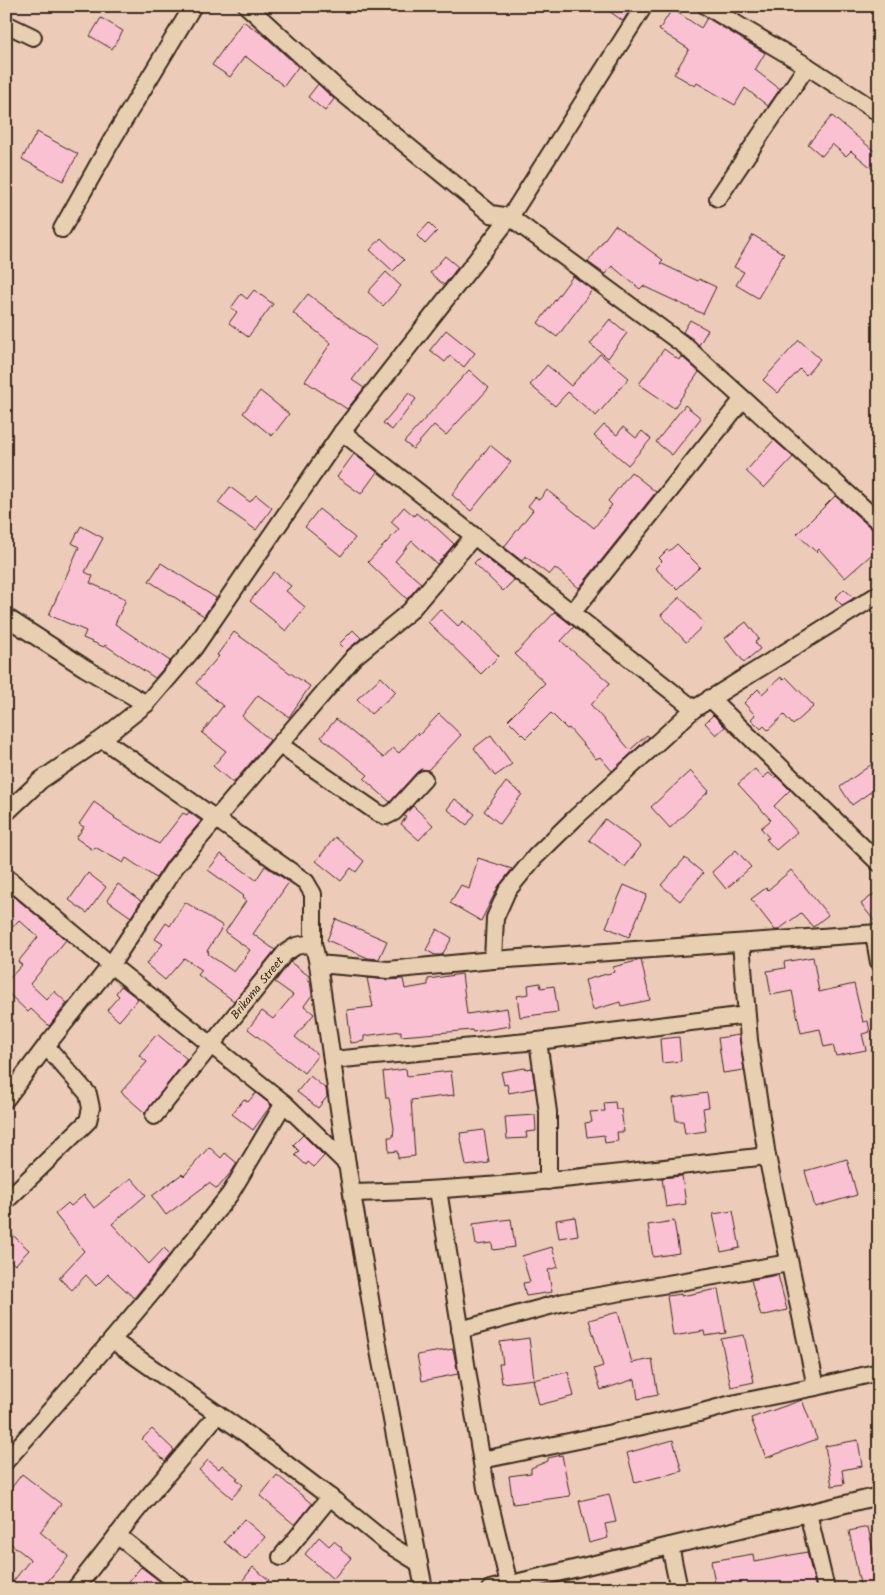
<svg xmlns="http://www.w3.org/2000/svg" width="885" height="1595" viewBox="0 0 885 1595" font-family="Kalam,sans-serif">
<rect width="100%" height="100%" fill="#ecccb8"/>
<filter id="ink" filterUnits="userSpaceOnUse"><feTurbulence type="fractalNoise" baseFrequency=".02" numOctaves="2"/><feDisplacementMap in="SourceGraphic" scale="10" xChannelSelector="R" yChannelSelector="G"/><feConvolveMatrix kernelMatrix="1 2 1 2 8 2 1 2 1" color-interpolation-filters="sRGB"/></filter>
<g filter="url(#ink)">
<g fill="#fac1d3" stroke="#3b2a1e">
<polygon points="602,6 632,6 623,21"/>
<polygon points="672,9 701,28 707,18 765,53 755,70 780,89 768,106 745,88 735,105 697,83 695,86 674,74 689,49 659,30"/>
<polygon points="101,18 123,31 112,49 90,36"/>
<polygon points="243,21 266,37 298,67 284,86 245,56 230,77 212,65"/>
<polygon points="318,84 334,99 325,111 308,97"/>
<polygon points="832,116 879,155 879,174 851,151 846,156 832,144 822,156 808,144"/>
<polygon points="37,132 78,154 63,181 22,159"/>
<polygon points="429,223 437,231 425,244 417,236"/>
<polygon points="615,225 663,260 660,263 698,281 699,279 716,287 703,314 643,286 640,289 612,266 605,274 588,262"/>
<polygon points="753,235 784,254 758,298 736,285 744,272 734,267"/>
<polygon points="381,238 404,260 393,271 370,250"/>
<polygon points="445,256 458,267 444,285 430,273"/>
<polygon points="386,272 401,286 383,306 368,292"/>
<polygon points="573,276 592,290 557,337 538,323"/>
<polygon points="254,290 273,304 248,337 229,323 237,312 231,308 241,294 247,299"/>
<polygon points="308,294 377,347 352,380 364,388 347,409 305,381 331,343 293,313"/>
<polygon points="610,319 627,333 608,358 590,344"/>
<polygon points="690,320 708,330 699,345 693,339 683,332"/>
<polygon points="446,330 475,353 464,367 450,356 445,362 430,350"/>
<polygon points="799,340 820,359 806,375 800,369 778,393 763,380"/>
<polygon points="664,349 679,360 681,356 699,372 674,408 639,384"/>
<polygon points="600,354 629,378 596,416 568,392 555,406 530,385 547,365 571,386"/>
<polygon points="469,370 489,388 446,435 434,425 413,449 404,442"/>
<polygon points="260,391 289,414 272,436 243,413"/>
<polygon points="409,393 416,399 392,430 383,423"/>
<polygon points="685,405 701,418 672,455 656,442"/>
<polygon points="604,425 617,435 623,427 636,438 642,431 651,439 628,465 594,436"/>
<polygon points="774,440 793,457 764,488 746,471"/>
<polygon points="490,445 511,462 471,511 452,495"/>
<polygon points="354,454 377,472 361,494 337,477"/>
<polygon points="631,472 656,492 579,588 555,568 549,575 525,556 522,561 504,547 533,510 528,506 535,497 539,500 547,490 594,528 612,505 608,501"/>
<polygon points="230,487 250,502 256,495 272,508 256,530 218,503"/>
<polygon points="835,496 872,529 879,533 879,548 845,578 819,549 816,552 797,534"/>
<polygon points="404,507 414,516 416,513 425,520 426,518 454,544 437,564 412,541 395,561 421,583 407,599 368,562 399,529 391,522"/>
<polygon points="319,509 355,538 341,556 305,527"/>
<polygon points="81,526 103,538 85,572 93,576 90,583 126,599 115,624 170,661 155,678 105,645 104,647 83,638 86,631 49,615 79,547 72,543"/>
<polygon points="677,544 700,567 677,589 655,568 662,561 659,558 667,550 669,551"/>
<polygon points="482,555 514,580 503,591 474,563"/>
<polygon points="161,563 216,598 204,616 149,581"/>
<polygon points="274,572 291,586 286,591 305,607 286,631 250,601"/>
<polygon points="844,589 854,598 842,605 835,598"/>
<polygon points="680,597 705,624 686,642 661,615"/>
<polygon points="440,609 458,626 463,621 499,656 481,674 428,622"/>
<polygon points="555,612 574,627 561,641 610,683 591,705 630,750 647,735 649,737 612,771 600,757 596,759 569,728 567,729 551,713 526,738 508,720 545,683 515,654"/>
<polygon points="746,622 759,639 755,642 760,649 744,662 725,638"/>
<polygon points="353,630 361,638 346,651 339,644"/>
<polygon points="234,632 290,673 310,686 289,717 258,695 242,716 270,740 233,783 213,766 226,751 202,733 223,706 196,683 219,656 217,655"/>
<polygon points="381,677 396,692 371,714 357,699"/>
<polygon points="781,677 783,680 786,677 814,706 793,725 784,715 768,730 764,726 761,729 751,719 755,715 744,703 758,689 762,694"/>
<polygon points="439,714 461,735 428,770 421,769 417,772 390,802 364,779 368,775 321,737 336,719 384,758 393,748 399,753 417,733 419,735"/>
<polygon points="713,715 725,727 716,735 705,723"/>
<polygon points="491,735 512,764 495,776 474,748"/>
<polygon points="872,764 879,773 879,786 852,805 840,787"/>
<polygon points="755,769 763,778 769,773 774,778 776,776 790,790 774,806 797,832 776,850 766,839 769,838 761,828 771,820 738,784"/>
<polygon points="690,771 709,791 670,828 651,807"/>
<polygon points="506,782 522,794 500,824 484,811"/>
<polygon points="455,799 475,814 467,825 447,809"/>
<polygon points="94,802 115,817 114,818 159,844 183,813 187,815 189,812 201,821 167,861 156,878 126,858 123,863 95,847 93,850 76,838 84,827 79,824"/>
<polygon points="413,806 433,825 419,840 401,824 406,817 404,816"/>
<polygon points="605,819 641,846 625,867 589,840"/>
<polygon points="335,837 364,861 356,872 351,868 341,881 316,861"/>
<polygon points="736,850 751,867 726,889 712,872"/>
<polygon points="221,854 256,880 265,866 289,882 253,934 275,950 234,1001 198,975 202,970 184,958 165,980 146,964 163,944 155,939 166,923 170,926 185,902 223,926 207,951 209,952 208,954 234,972 250,950 225,932 246,901 242,898 244,896 208,870"/>
<polygon points="478,858 512,869 498,887 481,921 450,903 461,885 469,889"/>
<polygon points="685,858 703,873 680,901 661,885"/>
<polygon points="791,870 828,915 813,927 801,913 778,930 775,930 751,899 766,888 768,890"/>
<polygon points="88,873 106,887 87,913 69,900"/>
<polygon points="118,884 141,901 131,917 107,900"/>
<polygon points="624,885 647,895 629,937 606,927"/>
<polygon points="6,890 66,940 30,984 47,1000 54,991 67,1003 49,1026 31,1009 28,1012 6,991 6,982 22,965 18,962 38,937 19,920 6,934"/>
<polygon points="879,890 879,923 876,923 861,904"/>
<polygon points="336,919 387,941 379,959 368,958 327,940"/>
<polygon points="437,929 452,938 442,955 435,955 426,950"/>
<polygon points="813,957 819,992 854,984 863,1022 868,1021 870,1032 862,1034 866,1050 836,1056 833,1045 824,1047 820,1029 801,1033 792,991 771,995 767,971 785,968 784,962"/>
<polygon points="641,960 650,1000 621,1006 620,1002 593,1010 585,980 614,972 613,967"/>
<polygon points="290,962 309,976 307,979 310,981 312,995 304,1006 314,1014 295,1037 318,1055 304,1073 248,1029 262,1011 273,1019 293,995 275,982"/>
<polygon points="462,974 467,1014 507,1008 510,1026 473,1032 472,1030 401,1036 401,1031 364,1036 364,1041 351,1043 347,1010 373,1007 367,978 387,980 403,979 405,989 428,985 428,979"/>
<polygon points="540,983 541,988 554,986 558,1012 520,1017 517,996 529,994 528,985"/>
<polygon points="121,986 138,999 119,1021 107,1010 119,996 116,993"/>
<polygon points="157,1034 187,1059 145,1113 121,1092 147,1062 139,1055"/>
<polygon points="739,1035 744,1070 723,1073 718,1038"/>
<polygon points="679,1037 681,1061 662,1063 660,1039"/>
<polygon points="525,1068 526,1069 532,1068 535,1088 509,1093 507,1084 504,1085 501,1072"/>
<polygon points="406,1069 407,1076 451,1071 454,1095 411,1100 415,1156 398,1158 397,1151 389,1152 388,1137 393,1137 394,1128 389,1098 386,1098 383,1072"/>
<polygon points="310,1076 326,1089 327,1097 318,1108 297,1092"/>
<polygon points="256,1093 271,1105 253,1130 232,1114 244,1099 248,1102"/>
<polygon points="707,1093 709,1107 703,1108 706,1131 685,1134 683,1121 676,1121 673,1098"/>
<polygon points="615,1102 616,1109 621,1109 624,1132 617,1132 618,1141 605,1143 604,1135 587,1137 585,1123 592,1122 590,1112 605,1111 604,1103"/>
<polygon points="535,1115 536,1131 526,1132 527,1138 507,1139 505,1117"/>
<polygon points="484,1130 489,1163 466,1166 460,1133"/>
<polygon points="303,1135 324,1156 314,1167 308,1162 306,1165 295,1155 299,1151 293,1145"/>
<polygon points="209,1147 221,1158 225,1153 237,1163 232,1171 217,1189 209,1183 166,1215 152,1196 182,1174 184,1176"/>
<polygon points="847,1159 857,1195 815,1207 805,1171"/>
<polygon points="682,1176 686,1204 666,1207 662,1178"/>
<polygon points="131,1178 146,1195 112,1224 149,1264 164,1248 170,1254 134,1298 108,1274 96,1286 86,1275 72,1290 59,1278 84,1251 55,1214 68,1203 71,1206 84,1195 94,1208"/>
<polygon points="733,1211 740,1248 721,1252 713,1214"/>
<polygon points="575,1217 578,1235 559,1238 556,1220"/>
<polygon points="511,1219 515,1247 493,1250 492,1243 476,1245 473,1224"/>
<polygon points="674,1221 679,1253 653,1257 648,1225"/>
<polygon points="6,1229 29,1250 15,1265 6,1257"/>
<polygon points="552,1247 558,1267 548,1270 552,1292 526,1296 523,1283 530,1282 522,1256"/>
<polygon points="778,1275 787,1310 761,1316 751,1280"/>
<polygon points="718,1289 726,1333 705,1336 704,1331 673,1336 667,1296 681,1294 681,1296"/>
<polygon points="618,1312 632,1363 652,1359 658,1395 638,1399 635,1379 601,1390 594,1369 603,1366 589,1320"/>
<polygon points="744,1335 754,1382 731,1387 721,1339"/>
<polygon points="529,1338 534,1379 502,1383 499,1364 503,1364 500,1342"/>
<polygon points="453,1349 458,1374 422,1381 417,1355"/>
<polygon points="568,1372 574,1396 539,1405 533,1380"/>
<polygon points="802,1400 817,1439 766,1458 751,1418"/>
<polygon points="152,1429 174,1450 165,1461 142,1439"/>
<polygon points="673,1440 682,1471 635,1483 627,1453"/>
<polygon points="858,1440 862,1466 842,1470 844,1484 832,1486 825,1446"/>
<polygon points="562,1455 570,1496 513,1504 509,1476 531,1473 531,1468 548,1461 548,1458"/>
<polygon points="208,1460 219,1469 222,1465 238,1478 236,1479 243,1485 232,1498 199,1470"/>
<polygon points="22,1474 61,1504 40,1532 69,1556 41,1589 7,1589 30,1560 29,1558 6,1540 6,1495"/>
<polygon points="277,1475 312,1504 295,1525 260,1496"/>
<polygon points="609,1494 616,1522 605,1524 608,1538 589,1543 579,1501"/>
<polygon points="244,1519 265,1537 245,1560 224,1542"/>
<polygon points="868,1527 879,1578 879,1589 861,1589 849,1531"/>
<polygon points="319,1537 329,1546 334,1541 342,1548 341,1550 351,1558 333,1579 305,1554"/>
<polygon points="807,1552 816,1589 761,1589 760,1587 748,1589 716,1589 711,1561 753,1554 754,1562"/>
<polygon points="141,1567 162,1583 157,1589 138,1589 129,1581"/>
<polygon points="253,1567 269,1580 262,1589 236,1589"/>
</g>
<g fill="none" stroke-linecap="round" stroke-linejoin="round">
<g stroke="#3b2a1e" stroke-width="20">
<g id="minor">
<polyline points="247,6 339,90 491,214 510,217 644,6"/>
<polyline points="706,6 807,66 879,113"/>
<polyline points="6,24 33,37"/>
<polyline points="718,198 807,66"/>
<polyline points="62,229 112,140 193,6"/>
<polyline points="342,432 694,709"/>
<polyline points="572,613 743,399"/>
<polyline points="6,617 85,668 146,704"/>
<polyline points="710,698 879,863"/>
<polyline points="102,739 306,882 313,894 313,943 318,964"/>
<polyline points="280,745 378,813 386,816 394,812 424,779"/>
<polyline points="6,813 41,780 102,739 146,704 194,648 342,432 510,217 685,346 879,522"/>
<polyline points="6,877 111,965 284,1103 347,1164"/>
<polyline points="874,934 879,963"/>
<polyline points="741,943 749,1040 767,1156 816,1387"/>
<polyline points="493,960 495,918 507,891 535,857 575,818 694,709 879,594"/>
<polyline points="538,1041 548,1112 548,1181"/>
<polyline points="332,1060 538,1041 747,1015"/>
<polyline points="6,1099 46,1046 111,965 175,867 354,657 410,611 474,536"/>
<polyline points="284,1103 230,1194 154,1290 112,1340 252,1438 335,1501 388,1544 419,1563 379,1351 347,1164 318,964 388,970 493,960 879,933"/>
<polyline points="154,1116 285,953 296,946 313,943"/>
<polyline points="438,1190 486,1488 509,1584"/>
<path d="M352 1193C491 1190 629 1172 767 1156"/>
<polyline points="6,1201 88,1121 91,1108 88,1094 46,1046"/>
<polyline points="460,1330 564,1302 789,1263"/>
<polyline points="482,1460 612,1433 699,1413 732,1404 816,1387 879,1372"/>
<polyline points="6,1461 112,1340"/>
<polyline points="808,1513 826,1589"/>
<polyline points="117,1535 185,1589"/>
<polyline points="670,1546 679,1589"/>
<polyline points="281,1557 330,1497"/>
<polyline points="419,1563 424,1589"/>
<polyline points="75,1589 137,1510 218,1414"/>
<polyline points="490,1589 879,1496"/>
</g>
</g>
<use href="#minor" stroke="#e9cfb1" stroke-width="16"/>
</g>
</g>
<g text-anchor="middle" stroke-width="4" stroke-linejoin="round" paint-order="stroke">
<g font-size="12" fill="#3b2a1e" stroke="#e9cfb1">
<text transform="translate(257 988) rotate(-51)" y="4">Brikama Street</text>
</g>
</g>
<rect width="885" height="1595" fill="none" stroke="#e9cfb1" stroke-width="25"/>
<rect x="12" y="12" width="860" height="1570" fill="none" stroke="#3b2a1e" stroke-width="2" filter="url(#ink)"/>
</svg>
